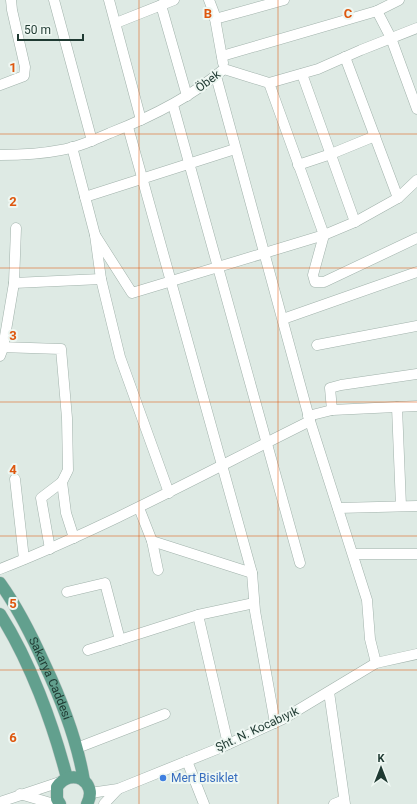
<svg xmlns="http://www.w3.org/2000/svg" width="417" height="804" viewBox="0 0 417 804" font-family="Roboto,sans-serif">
<rect width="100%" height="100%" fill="#deeae4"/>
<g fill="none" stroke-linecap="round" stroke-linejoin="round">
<g stroke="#a1b2ab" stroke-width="11">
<g id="minor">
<polyline points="54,0 92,141"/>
<polyline points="109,0 141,120"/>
<polyline points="209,0 214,13 223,63"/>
<polyline points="161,5 187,96"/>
<polyline points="377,11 391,38 417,109"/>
<polyline points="215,19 284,0"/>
<polyline points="116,23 174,0"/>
<polyline points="222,56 377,11 399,0"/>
<polyline points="345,57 398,198"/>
<polyline points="224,69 269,83 318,69 361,50 417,28"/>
<polyline points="302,74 355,222"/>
<polyline points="216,76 310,421 367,600 370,639 376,663"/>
<polyline points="269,83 324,235 313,275 315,282 324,282 417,238"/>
<polyline points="0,85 24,76 25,67 12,10 11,0"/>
<polyline points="173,105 300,563"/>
<polyline points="128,127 252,573 152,541"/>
<polyline points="72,147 95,235 101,279 120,357 169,493"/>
<path d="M0 155C20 155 41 154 61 150 78 147 94 140 110 133 151 117 190 98 224 69"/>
<polyline points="298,165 331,154 375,136"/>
<polyline points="85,197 235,149"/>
<polyline points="95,235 132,293 324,235 355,222 398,198 417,180"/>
<polyline points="14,283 101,279"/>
<polyline points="283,319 417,272"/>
<polyline points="317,345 417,326"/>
<polyline points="0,347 61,349 67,418 68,470 62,482 66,513 74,538"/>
<polyline points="0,356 3,348 14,283 16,228"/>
<polyline points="397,407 401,506"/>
<polyline points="332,410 330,388 341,385 417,374"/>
<polyline points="308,416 332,410 417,406"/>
<polyline points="15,479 24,559"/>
<polyline points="139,508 152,541 158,570"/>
<polyline points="338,508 417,506"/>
<polyline points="50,549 41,498 62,482"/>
<polyline points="353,554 417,554"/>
<path d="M0 569C107 527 207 472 310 421"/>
<polyline points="252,573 255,611 275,723"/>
<polyline points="67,592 105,583 120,640"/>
<polyline points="198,615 228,744"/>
<polyline points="88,650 198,615 254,603"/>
<polyline points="329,692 345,804"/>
<polyline points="77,748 165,714"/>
<polyline points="187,761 204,804"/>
<polyline points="90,793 118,789 222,747 283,719 376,663 417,654"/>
<polyline points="20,794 54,804"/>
<polyline points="0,802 60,782"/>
<polyline points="104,804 118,789"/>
<polyline points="334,804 344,800"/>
</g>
</g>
<g stroke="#bcc4c2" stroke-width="13">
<g id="major">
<path id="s1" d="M0 583C18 608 31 634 44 663 62 701 77 739 84 781"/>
<path d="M0 614C30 661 53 724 67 778"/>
<path d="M60 804 57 799V787C71 766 99 782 87 804"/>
</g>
</g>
<use href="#minor" stroke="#fff" stroke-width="10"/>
<use href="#major" stroke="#62a08e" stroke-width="12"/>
</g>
<path fill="none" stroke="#de570e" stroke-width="1" stroke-opacity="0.55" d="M139 0V804M278 0V804M0 134H417M0 268H417M0 402H417M0 536H417M0 670H417"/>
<circle fill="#3f7fe0" stroke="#eef7f2" stroke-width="1.5" cx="163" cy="778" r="4"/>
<g text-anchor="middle" stroke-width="4" stroke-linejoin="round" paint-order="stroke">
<g font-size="12" fill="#1f3a32" stroke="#eef7f2">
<text transform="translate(208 81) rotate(-37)" y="4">Öbek</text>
<text dy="4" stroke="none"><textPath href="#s1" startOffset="108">Sakarya Caddesi</textPath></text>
<text transform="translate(257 729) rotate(-25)" y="4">Şht. N. Kocabıyık</text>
</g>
<g font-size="12" fill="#366cbe" stroke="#eef7f2" text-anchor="start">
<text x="171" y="782">Mert Bisiklet</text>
</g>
</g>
<g font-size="13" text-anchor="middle" font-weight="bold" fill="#de570e" stroke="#eef7f2" stroke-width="4" stroke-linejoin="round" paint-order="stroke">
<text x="208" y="18">B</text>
<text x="348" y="18">C</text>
<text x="13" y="72">1</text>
<text x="13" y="206">2</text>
<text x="13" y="340">3</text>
<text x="13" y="474">4</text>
<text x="13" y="608">5</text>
<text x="13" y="742">6</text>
</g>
<g transform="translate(381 768)" stroke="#eef7f2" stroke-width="3" paint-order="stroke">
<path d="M0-3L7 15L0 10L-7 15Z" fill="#1f3a32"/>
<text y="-6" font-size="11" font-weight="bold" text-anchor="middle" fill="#1f3a32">K</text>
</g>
<path d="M18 34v6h65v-6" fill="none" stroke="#1f3a32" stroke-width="2"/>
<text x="24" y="34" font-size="12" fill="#1f3a32" stroke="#eef7f2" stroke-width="3" paint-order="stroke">50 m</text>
</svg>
